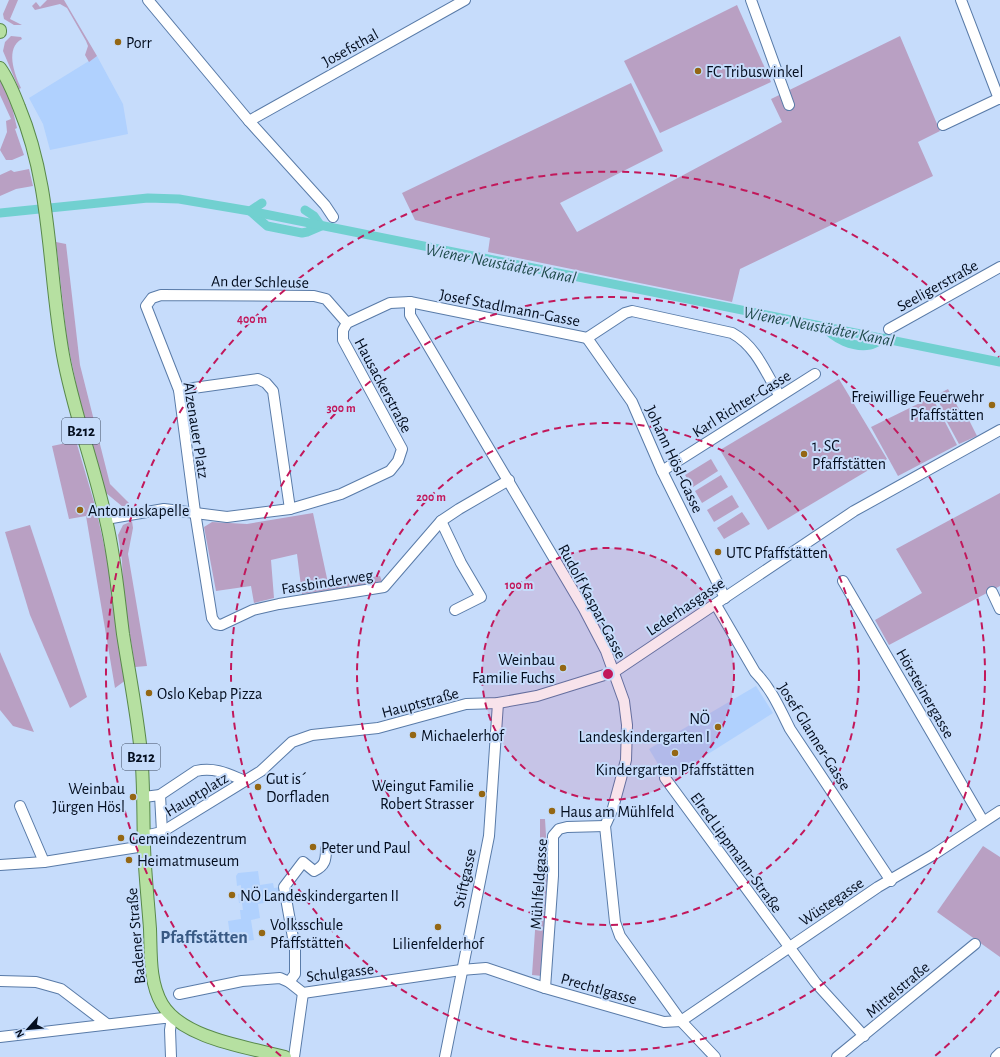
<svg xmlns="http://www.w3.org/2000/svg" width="1000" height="1057" viewBox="0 0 1000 1057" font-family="'Alegreya Sans',sans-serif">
<rect width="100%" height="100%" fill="#c6dcfb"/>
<g fill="#b0d1fe">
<polygon points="97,56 123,104 128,134 50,150 43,124 29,98"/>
<polygon points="756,686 773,713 670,778 661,763 658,764 649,749"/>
<polygon points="258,871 260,885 273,883 274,888 280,887 283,900 258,904 260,918 251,920 254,940 231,943 228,921 241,919 240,910 243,910 242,903 239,903 238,894 241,893 241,885 237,886 236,876 238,873"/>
</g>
<g fill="#b9a0c3">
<polygon points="9,0 18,0 10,19 22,25 14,25 4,19 3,14"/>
<polygon points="47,0 64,0 97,56 89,62 85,55 88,46 86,41 67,8 60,4 35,10 32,6 36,2 40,7"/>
<polygon points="737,5 771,82 660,133 624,61"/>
<path d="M11 36 21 37 22 39C5 48 14 73 21 88L19 89 3 51 5 42Z"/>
<polygon points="900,36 940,131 918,142 933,176 740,269 732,302 488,252 490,238 415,220 402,193 631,83 663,151 560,203 577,232 782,122 771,99"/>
<polygon points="0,78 10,99 17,128 15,129 24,155 12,160 6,160 0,150 7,132 6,121 11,119 0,95"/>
<polygon points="29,169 33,186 16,189 0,196 0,175 11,170 14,172"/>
<polygon points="56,242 66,244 80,365 110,484 129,503 123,507 106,493 78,393 67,340"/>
<polygon points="839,379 887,459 768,530 720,450"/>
<polygon points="948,389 960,411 948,418 935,396"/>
<polygon points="932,397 957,445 898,476 871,427"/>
<polygon points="964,410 977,436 959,444 946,420"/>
<polygon points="76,441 96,509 106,554 126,680 115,688 86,516 69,519 52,446"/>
<polygon points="711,459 718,471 693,487 685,475"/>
<polygon points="721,475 728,487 702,503 695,491"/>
<polygon points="1000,493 1000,586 889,645 875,620 922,593 896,549"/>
<polygon points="732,495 739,507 714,522 707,510"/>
<polygon points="742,512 750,524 724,539 717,528"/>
<polygon points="313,513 328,583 380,576 383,584 302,594 297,554 271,560 274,598 254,603 251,586 216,591 204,527 212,522 247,524"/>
<polygon points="132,521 133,528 128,554 147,666 135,667 123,591 122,561 118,535 123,525"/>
<polygon points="30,525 87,697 70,708 30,615 5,532"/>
<polygon points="0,652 34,732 13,726 0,710"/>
<polygon points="540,819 545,819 547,852 550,863 542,976 532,975 540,857"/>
<polygon points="983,846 1000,857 1000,957 937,912"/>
</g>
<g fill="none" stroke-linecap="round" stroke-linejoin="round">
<g stroke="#71d0d0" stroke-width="9">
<polyline points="262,203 250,211 267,226 302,233 307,232 321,226 314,216 305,210"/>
<polyline points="0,213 148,198 179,199 250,211 1000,362"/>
<path d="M824 326C833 339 854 348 870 345 875 344 880 340 885 338"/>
</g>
<g stroke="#597ba8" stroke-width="12">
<g id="minor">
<polyline points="148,0 249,121 325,205 333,217"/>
<polyline points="751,0 789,105"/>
<polyline points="961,0 999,99"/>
<polyline points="249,121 465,0"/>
<polyline points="943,125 1000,98"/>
<polyline points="410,302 410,315 584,609 606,651 624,701 627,725 626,760 613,808 605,826 615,922 620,936 681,1021 715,1057"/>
<polyline points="347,323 326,299 314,296 161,295 152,298 146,306 179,390 195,512 212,618 216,624 221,625 253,610 279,604 384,587 441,521 459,509 509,480"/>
<polyline points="889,329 1000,267"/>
<polyline points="587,338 632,402 662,471 725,598"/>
<polyline points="179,390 258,379 266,383 273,391 290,509"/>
<polyline points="662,471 815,374"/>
<path d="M106 519 164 509 227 517 290 509 341 494 390 471 398 461 402 449 343 340V330L347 323 390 303 410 302 587 338 625 313 632 311 732 333C756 346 766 373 779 395"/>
<polyline points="441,521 461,563 481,597 455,610"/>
<polyline points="843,581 983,821"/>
<polyline points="992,592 1000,609"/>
<path d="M716 605 755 672C771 688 780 709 790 729L891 881"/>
<polyline points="665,778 815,982 864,1036"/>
<polyline points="160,795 162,832"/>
<path d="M144 797 160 795 196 771C215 767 228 774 245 781"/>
<polyline points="20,806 44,862"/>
<polyline points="144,836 162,832 261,771 292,742 312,735 378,728 466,704 498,703 537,696 614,672 854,511 1000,430"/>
<polyline points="0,865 44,862 144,846"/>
<polyline points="0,981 36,982 61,989 107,1024"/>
<path d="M289 982 295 974V949L284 887 303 862 314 871C325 866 326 860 326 849"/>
<polyline points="545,988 553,876 553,836 559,829 567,827 605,826"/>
<polyline points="179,994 242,981 280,978 289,982 303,993 461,970 486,968 545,988 664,1022 681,1021"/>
<polyline points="681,1021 878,887 933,855 1000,811"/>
<polyline points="0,1037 172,1017 170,1030 171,1057"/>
<polyline points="294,1057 303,993"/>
<polyline points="445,1057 489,836 498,703"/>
<polyline points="837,1057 975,944"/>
<polyline points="996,1057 1000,1053"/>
</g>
</g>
<g stroke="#58894a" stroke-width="14">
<g id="major">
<polyline points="0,30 0,32"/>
<path d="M0 68C8 79 14 94 19 107 52 186 48 272 63 355 73 411 94 464 106 520 115 557 118 595 123 634 129 673 137 713 141 753 144 784 143 815 144 847 145 874 148 901 150 929 151 953 149 982 162 1004 183 1039 248 1047 285 1057"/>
</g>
</g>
<use href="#minor" stroke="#fff" stroke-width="10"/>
<use href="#major" stroke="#b6e0a1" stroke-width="12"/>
</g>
<circle cx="608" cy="674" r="126" fill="#c2185b" fill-opacity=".12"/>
<g fill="none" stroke="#c2185b" stroke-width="2" stroke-dasharray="7 5">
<circle cx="608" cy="674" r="126"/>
<circle cx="608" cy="674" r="251"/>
<circle cx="608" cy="674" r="377"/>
<path d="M999 991A503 503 0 0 1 935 1056M281 1056A503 503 0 1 1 999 357"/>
</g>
<g fill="#946714" stroke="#c6dcfb" stroke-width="1.5">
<circle cx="118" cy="42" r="4"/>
<circle cx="698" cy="71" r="4"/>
<circle cx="992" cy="405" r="4"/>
<circle cx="804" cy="454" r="4"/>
<circle cx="80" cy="510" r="4"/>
<circle cx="718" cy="552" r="4"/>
<circle cx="563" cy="668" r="4"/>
<circle cx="149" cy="693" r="4"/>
<circle cx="718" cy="727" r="4"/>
<circle cx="413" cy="735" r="4"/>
<circle cx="675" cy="753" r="4"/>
<circle cx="258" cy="787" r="4"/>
<circle cx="482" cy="794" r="4"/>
<circle cx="133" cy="797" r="4"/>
<circle cx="552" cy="811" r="4"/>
<circle cx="121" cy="838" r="4"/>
<circle cx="313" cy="847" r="4"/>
<circle cx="129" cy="860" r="4"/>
<circle cx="232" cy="895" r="4"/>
<circle cx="438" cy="927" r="4"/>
<circle cx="262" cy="933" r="4"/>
</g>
<g text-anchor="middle" stroke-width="4" stroke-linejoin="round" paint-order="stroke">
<g fill="#c6dcfb" stroke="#3e4b60" stroke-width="1">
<rect x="62" y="418" width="38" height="26" rx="3"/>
<rect x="122" y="744" width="38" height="26" rx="3"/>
</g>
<g font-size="15" font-weight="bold" fill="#030d1e">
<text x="81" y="436">B212</text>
<text x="141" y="762">B212</text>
</g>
<g font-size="16" fill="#030d1e" stroke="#c6dcfb" text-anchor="start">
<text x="126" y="48">Porr</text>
<text x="706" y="77">FC Tribuswinkel</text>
<text x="984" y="402" text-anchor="end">Freiwillige Feuerwehr<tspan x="984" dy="18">Pfaffstätten</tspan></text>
<text x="812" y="451">1. SC<tspan x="812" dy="18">Pfaffstätten</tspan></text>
<text x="88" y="516">Antoniuskapelle</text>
<text x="726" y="558">UTC Pfaffstätten</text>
<text x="555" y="665" text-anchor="end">Weinbau<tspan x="555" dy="18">Familie Fuchs</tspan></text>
<text x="157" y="699">Oslo Kebap Pizza</text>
<text x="710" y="724" text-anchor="end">NÖ<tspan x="710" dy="18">Landeskindergarten I</tspan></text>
<text x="421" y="741">Michaelerhof</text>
<text x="675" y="775" text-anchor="middle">Kindergarten Pfaffstätten</text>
<text x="266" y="784">Gut is´<tspan x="266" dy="18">Dorfladen</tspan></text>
<text x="474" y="791" text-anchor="end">Weingut Familie<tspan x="474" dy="18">Robert Strasser</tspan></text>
<text x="125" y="794" text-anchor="end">Weinbau<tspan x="125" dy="18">Jürgen Hösl</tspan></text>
<text x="560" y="817">Haus am Mühlfeld</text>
<text x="129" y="844">Gemeindezentrum</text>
<text x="321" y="853">Peter und Paul</text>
<text x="137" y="866">Heimatmuseum</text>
<text x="240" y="901">NÖ Landeskindergarten II</text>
<text x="270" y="930">Volksschule<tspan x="270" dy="18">Pfaffstätten</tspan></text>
<text x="438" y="949" text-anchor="middle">Lilienfelderhof</text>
</g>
<g font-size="16" fill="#030d1e" stroke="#c6dcfb">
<text transform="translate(350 47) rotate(-29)" y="6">Josefsthal</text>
<text transform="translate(260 281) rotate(1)" y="6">An der Schleuse</text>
<text transform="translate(937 285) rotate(-29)" y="6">Seeligerstraße</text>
<text transform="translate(510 307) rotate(11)" y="6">Josef Stadlmann-Gasse</text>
<text transform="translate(384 385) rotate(62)" y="6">Hausackerstraße</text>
<text transform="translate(741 403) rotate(-32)" y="6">Karl Richter-Gasse</text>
<text transform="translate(197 430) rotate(81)" y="6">Alzenauer Platz</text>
<text transform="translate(675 459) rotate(65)" y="6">Johann Hösl-Gasse</text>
<text transform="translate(327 581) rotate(-9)" y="6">Fassbinderweg</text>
<text transform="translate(593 601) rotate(62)" y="6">Rudolf Kaspar-Gasse</text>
<text transform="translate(685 606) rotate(-34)" y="6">Lederhasgasse</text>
<text transform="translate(926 693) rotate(60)" y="6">Hörsteinergasse</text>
<text transform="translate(420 702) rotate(-15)" y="6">Hauptstraße</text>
<text transform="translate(815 736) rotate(58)" y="6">Josef Glanner-Gasse</text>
<text transform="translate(196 794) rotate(-31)" y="6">Hauptplatz</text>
<text transform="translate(737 852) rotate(54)" y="6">Elred Lippmann-Straße</text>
<text transform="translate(464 878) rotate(-78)" y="6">Stiftgasse</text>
<text transform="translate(538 884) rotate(-86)" y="6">Mühlfeldgasse</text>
<text transform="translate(831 901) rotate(-34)" y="6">Wüstegasse</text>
<text transform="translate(135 936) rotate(-95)" y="6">Badener Straße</text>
<text transform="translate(340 972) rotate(-7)" y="6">Schulgasse</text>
<text transform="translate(599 988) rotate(16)" y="6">Prechtlgasse</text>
<text transform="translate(897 989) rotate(-40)" y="6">Mittelstraße</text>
</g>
<g font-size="17" font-style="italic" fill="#1f4b4b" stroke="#c6dcfb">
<text transform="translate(501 263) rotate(11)" y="6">Wiener Neustädter Kanal</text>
<text transform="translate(819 326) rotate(11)" y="6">Wiener Neustädter Kanal</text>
</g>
<g font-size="18" font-weight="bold" fill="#385984" stroke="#c6dcfb">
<text x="204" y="943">Pfaffstätten</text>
</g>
</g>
<circle cx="608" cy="674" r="6" fill="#c2185b" stroke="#c6dcfb" stroke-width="2"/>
<g font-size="12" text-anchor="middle" font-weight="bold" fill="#c2185b" stroke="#c6dcfb" stroke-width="4" stroke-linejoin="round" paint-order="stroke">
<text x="252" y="323">400 m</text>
<text x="341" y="412">300 m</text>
<text x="431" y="501">200 m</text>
<text x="519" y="589">100 m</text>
</g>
<g transform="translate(28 1029) rotate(243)" stroke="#c6dcfb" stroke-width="3" paint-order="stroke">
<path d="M0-3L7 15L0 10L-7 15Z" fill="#030d1e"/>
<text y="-6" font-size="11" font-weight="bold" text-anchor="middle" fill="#030d1e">N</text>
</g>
</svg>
